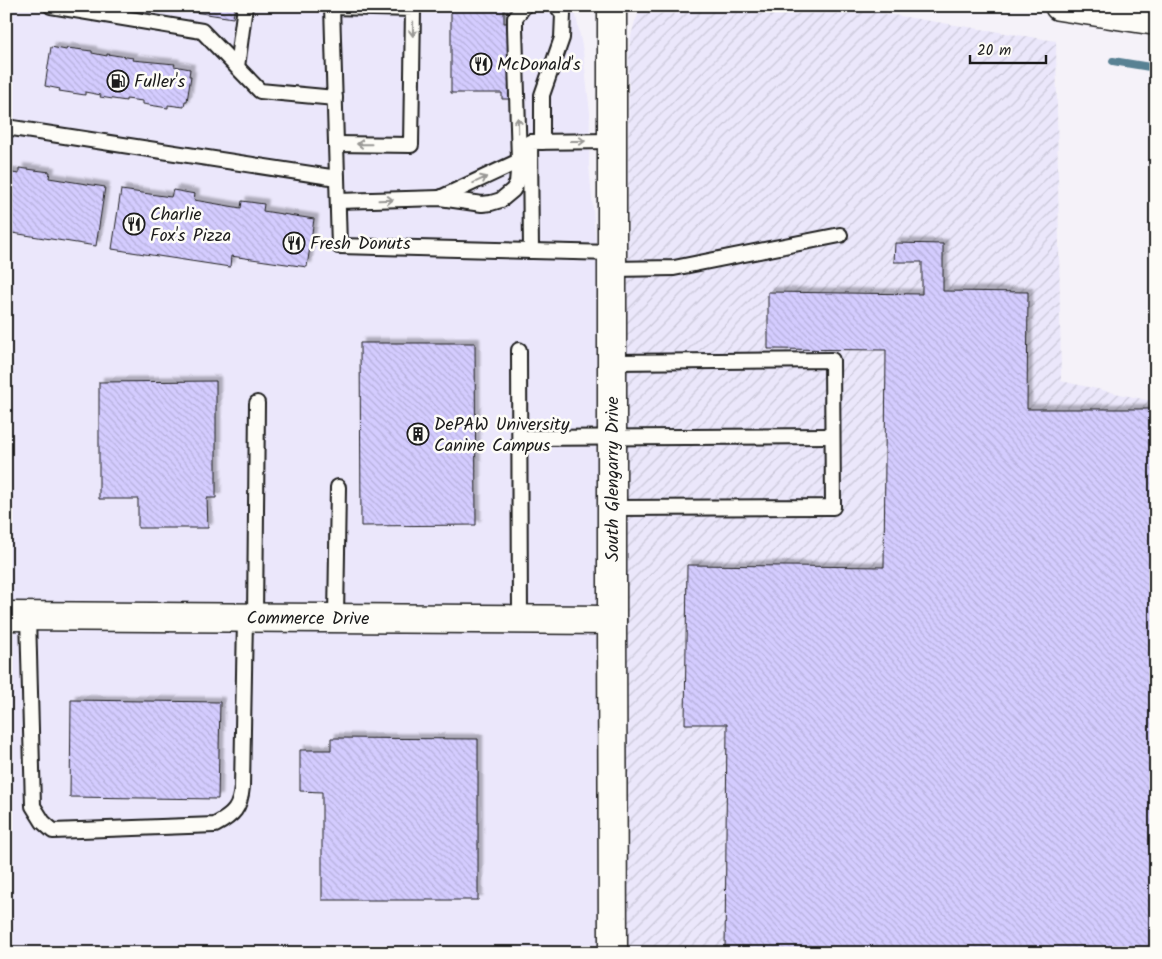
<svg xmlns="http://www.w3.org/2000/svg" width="1162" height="959" viewBox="0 0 1162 959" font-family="Kalam,sans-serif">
<defs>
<pattern id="industrial-furrows" width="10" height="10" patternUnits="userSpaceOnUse" patternTransform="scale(1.25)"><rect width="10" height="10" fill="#ebe7fb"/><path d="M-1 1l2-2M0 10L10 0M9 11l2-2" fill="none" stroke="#c9c6d7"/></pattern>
<pattern id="building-back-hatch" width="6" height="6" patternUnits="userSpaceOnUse" patternTransform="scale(1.25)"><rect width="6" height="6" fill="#d4ccff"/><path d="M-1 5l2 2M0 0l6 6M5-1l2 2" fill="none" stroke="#b5afda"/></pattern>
<filter id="shadow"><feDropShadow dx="4.5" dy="-4.5" stdDeviation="1" flood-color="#0004"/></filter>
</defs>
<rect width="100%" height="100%" fill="#f5f2f9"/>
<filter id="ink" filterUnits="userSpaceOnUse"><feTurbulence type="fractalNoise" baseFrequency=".02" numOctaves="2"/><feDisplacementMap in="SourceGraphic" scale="10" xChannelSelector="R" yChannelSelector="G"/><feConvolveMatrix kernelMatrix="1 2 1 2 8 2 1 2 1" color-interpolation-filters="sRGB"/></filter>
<g filter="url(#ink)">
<g fill="#ebe7fb">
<polygon points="6,6 574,6 583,51 590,113 589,165 600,288 598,611 6,616"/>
<polygon points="6,617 602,630 598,953 216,953 6,950"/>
</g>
<g fill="url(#industrial-furrows)">
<polygon points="643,6 837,6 1056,41 1061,381 1156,402 1156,953 623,953 629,50 631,36 635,21"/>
<polygon points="6,950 216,953 6,953"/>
</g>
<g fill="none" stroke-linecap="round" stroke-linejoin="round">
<polyline stroke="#598193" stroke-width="8" points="1113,61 1156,68"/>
</g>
<g fill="url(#building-back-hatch)" stroke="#1c1c1c" filter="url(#shadow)">
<polygon points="155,6 235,6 233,18"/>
<polygon points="451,6 504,6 504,23 508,23 508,36 510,36 511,99 502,99 502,93 451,93"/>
<polygon points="51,47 66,50 67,48 92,51 92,53 107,56 107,54 133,58 132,60 175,64 174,66 190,69 189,76 191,76 187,101 185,101 184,107 168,105 168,108 143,104 143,101 126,99 126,101 100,97 101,95 85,92 85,95 59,91 60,89 45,86"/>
<polygon points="19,168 50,172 49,178 105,187 96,246 6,232 6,172 19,174"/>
<polygon points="121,190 171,197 173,190 195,194 194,200 241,208 242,201 264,204 263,211 314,219 307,267 231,256 230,267 112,249"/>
<polygon points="895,243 943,244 943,291 1028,292 1027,409 1156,409 1156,953 725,953 727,724 685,724 687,565 884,567 886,350 768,349 768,292 922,294 922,262 894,262"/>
<polygon points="360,343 475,343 476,525 361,526"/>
<polygon points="216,381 216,498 207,498 208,528 138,528 138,499 99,499 99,382"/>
<polygon points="71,700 220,702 218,799 70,797"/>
<polygon points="331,738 478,739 478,900 322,900 322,792 300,791 300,750 331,750"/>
</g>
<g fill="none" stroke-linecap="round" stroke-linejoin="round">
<g stroke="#1c1c1c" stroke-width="18">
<g id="lane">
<polyline points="51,6 202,31 260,91 335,98"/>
<polyline points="332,6 339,246 613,253"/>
<polyline points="332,7 413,9 411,145 336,144"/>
<polyline points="237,67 245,6"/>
<polyline points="6,127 337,178"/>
<polyline points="542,142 542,95 562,38 563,14 557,6"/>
<polyline points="440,198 519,161"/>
<polyline points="338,201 440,198 482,204 491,203 501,200 513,190 517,183 519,161 515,28 515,18 524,6"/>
<polyline points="531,251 530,142 613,141"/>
<polyline points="613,269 674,268 840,235"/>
<polyline points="519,350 520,619"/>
<polyline points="520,438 832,436"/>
<polyline points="612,508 833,507 832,360 613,362"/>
<path d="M28 616 33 806 43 822 53 831 215 825C234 815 240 808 242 787L245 618"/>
<polyline points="255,618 257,403"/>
<polyline points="336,618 338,487"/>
</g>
</g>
<g stroke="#1c1c1c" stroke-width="31">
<g id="street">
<polyline points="612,6 612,620 613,953"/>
<path id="s1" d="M6 616 612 620"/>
</g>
</g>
<g stroke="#1c1c1c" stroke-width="31">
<polyline id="primary" points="1059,6 1156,21"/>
</g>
<use href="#lane" stroke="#fdfcf7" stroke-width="14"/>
<use href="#street" stroke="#fdfcf7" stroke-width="28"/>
<use href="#primary" stroke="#fdfcf7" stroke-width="28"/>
</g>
<defs><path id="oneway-shaft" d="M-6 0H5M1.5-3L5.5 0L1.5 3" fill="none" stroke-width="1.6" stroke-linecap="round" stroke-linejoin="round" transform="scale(1.25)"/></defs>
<g stroke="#989794">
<use href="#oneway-shaft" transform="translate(413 29) rotate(91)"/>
<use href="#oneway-shaft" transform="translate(518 125) rotate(-92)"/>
<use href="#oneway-shaft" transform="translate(578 141)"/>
<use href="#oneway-shaft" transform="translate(364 144) rotate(-179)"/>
<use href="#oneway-shaft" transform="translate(480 180) rotate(-25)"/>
<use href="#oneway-shaft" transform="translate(386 200) rotate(-2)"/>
</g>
</g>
<defs>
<g id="restaurant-ring" transform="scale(1.125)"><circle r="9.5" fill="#fdfcf7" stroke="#1c1c1c" stroke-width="1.5"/><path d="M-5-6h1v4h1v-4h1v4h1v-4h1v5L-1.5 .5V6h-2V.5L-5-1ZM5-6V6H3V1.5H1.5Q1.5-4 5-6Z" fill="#1c1c1c"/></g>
<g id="fuel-ring" transform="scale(1.125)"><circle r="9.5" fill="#fdfcf7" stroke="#1c1c1c" stroke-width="1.5"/><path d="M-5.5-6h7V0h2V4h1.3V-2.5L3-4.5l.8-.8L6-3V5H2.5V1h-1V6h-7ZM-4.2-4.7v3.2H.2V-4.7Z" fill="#1c1c1c"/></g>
<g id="building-ring" transform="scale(1.125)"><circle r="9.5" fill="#fdfcf7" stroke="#1c1c1c" stroke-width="1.5"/><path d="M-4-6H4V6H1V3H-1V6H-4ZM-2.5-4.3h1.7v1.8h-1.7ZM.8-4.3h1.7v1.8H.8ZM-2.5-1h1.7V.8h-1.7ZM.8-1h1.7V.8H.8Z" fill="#1c1c1c"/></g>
</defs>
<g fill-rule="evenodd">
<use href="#restaurant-ring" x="481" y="64"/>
<use href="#fuel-ring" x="118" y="81"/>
<use href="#restaurant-ring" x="134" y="224"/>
<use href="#restaurant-ring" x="294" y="243"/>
<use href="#building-ring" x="418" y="434"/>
</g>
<g text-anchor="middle" stroke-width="5" stroke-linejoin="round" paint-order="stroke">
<g font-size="18" fill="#1c1c1c" stroke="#fdfcf7" text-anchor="start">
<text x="497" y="70">McDonald's</text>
<text x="134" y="87">Fuller's</text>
<text x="150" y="220">Charlie<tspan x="150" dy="21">Fox's Pizza</tspan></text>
<text x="310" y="249">Fresh Donuts</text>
<text x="434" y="430">DePAW University<tspan x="434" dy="21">Canine Campus</tspan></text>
</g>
<g font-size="18" fill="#1c1c1c" stroke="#fdfcf7">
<text transform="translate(612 479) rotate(-90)" y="6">South Glengarry Drive</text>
<text dy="6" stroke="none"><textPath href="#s1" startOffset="302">Commerce Drive</textPath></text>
</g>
</g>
<rect width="1162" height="959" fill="none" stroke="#fdfcf7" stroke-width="25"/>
<rect x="12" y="12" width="1137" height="934" fill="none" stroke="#1c1c1c" stroke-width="2" filter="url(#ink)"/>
<path d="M970 55v8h76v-8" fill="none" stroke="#1c1c1c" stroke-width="2.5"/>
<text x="977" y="55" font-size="15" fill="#1c1c1c" stroke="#fdfcf7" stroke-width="4" paint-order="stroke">20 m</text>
</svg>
